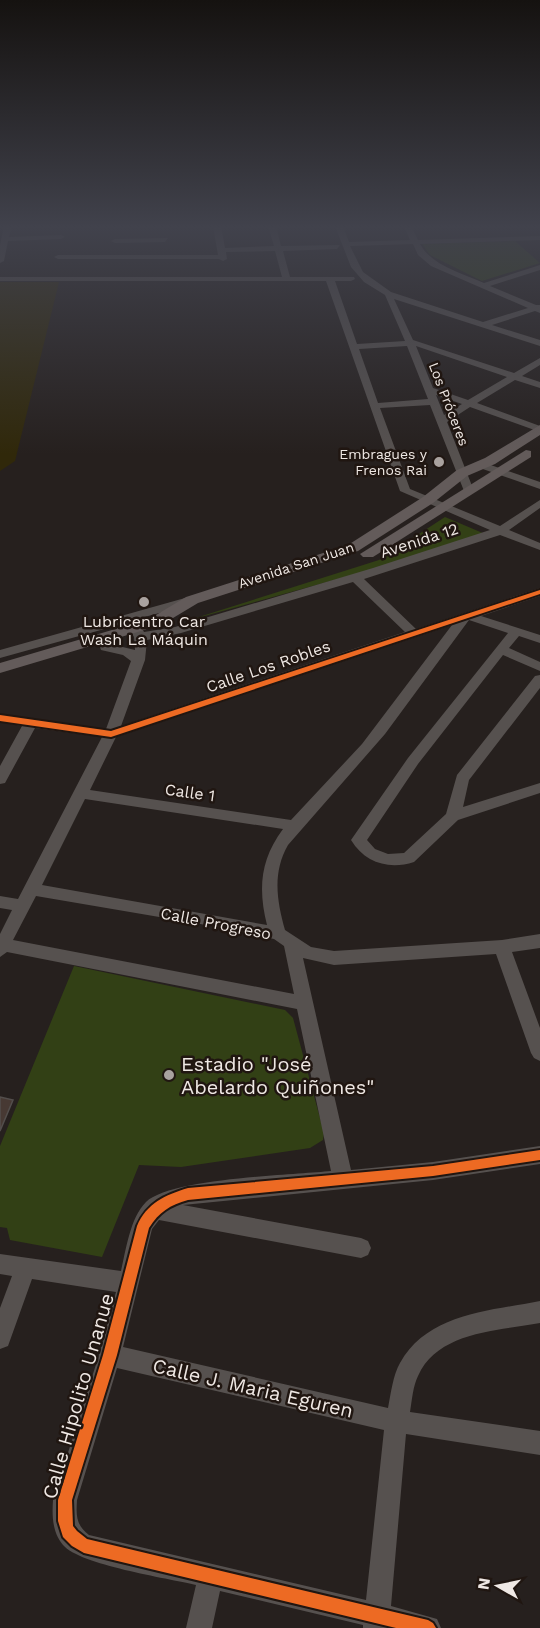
<svg xmlns="http://www.w3.org/2000/svg" width="540" height="1628" viewBox="0 0 540 1628" font-family="'Work Sans',sans-serif">
<rect width="100%" height="100%" fill="#26201e"/>
<g fill="#324015">
<polygon points="515,241 540,263 482,281 430,255 422,244"/>
<polygon points="445,517 485,534 363,572 183,622 379,560"/>
<polygon points="74,966 285,1010 293,1018 324,1133 323,1140 310,1148 181,1167 139,1165 102,1257 10,1240 7,1228 0,1227 0,1146"/>
</g>
<polygon fill="#30280a" points="0,282 59,282 15,461 0,471"/>
<polygon fill="#473933" stroke="#534e4c" stroke-width="1.5" points="0,1097 13,1100 0,1131"/>
<g fill="none" stroke-linecap="round" stroke-linejoin="round">
<g fill="#56514f" fill-rule="evenodd">
<polygon points="4,226 12,226 9,237 61,235 65,237 61,239 8,241 4,261 0,263 0,245"/>
<path d="M213 226H221L225 248 274 246 268 226H276L281 246 340 245 337 249 283 251 290 277H354L355 279 351 281H335L357 344 405 341 385 295 364 282 351 267 335 226H343L349 242 410 240 404 226H411L418 240 540 236V240L420 244C432 266 462 273 484 283L540 265V270L490 286 536 305H540V313L535 311 492 325 540 340V346L394 299 413 340 514 373 540 358V365L522 376 540 382V388L515 380 477 403 540 426V432L470 407 447 422 474 491 473 493 464 491 430 405 380 408 410 489 500 526 540 500V508L509 530 540 543V550L500 535 364 579 416 629 540 588V596L481 616 540 635V643L519 636 509 648 540 662V671L503 655 418 764 367 840 375 849 388 854 404 853 446 814 457 775 535 676 540 675V688L469 780 463 807 540 783V793L458 820 414 862C389 870 365 863 351 840L408 758 508 633 469 620 385 734 288 845C272 873 277 901 285 930L311 947 334 951 502 940 540 934V948L512 952 540 1028V1061L534 1058 531 1053 496 954 334 965 303 958 351 1170 433 1162 540 1146V1164L433 1180 183 1205 361 1238 368 1241 371 1248 368 1255 361 1258 159 1220 152 1229 123 1347 388 1408C391 1393 393 1375 400 1363 428 1313 490 1311 540 1301V1323C499 1331 438 1331 418 1376 413 1386 412 1400 410 1412L540 1431V1455L406 1434 391 1606 437 1619 441 1628H363V1625L220 1591 212 1628H186L196 1585C167 1578 80 1565 63 1545 52 1532 52 1515 53 1500L99 1355 116 1292 32 1279 8 1346 0 1349V1308L12 1276 0 1274V1254L121 1271C126 1250 130 1218 146 1202 171 1178 293 1175 331 1171L297 1009 7 952 0 957V934L12 910 0 908V896L18 899 102 737 35 728 5 783 0 784V766L22 726 0 722V714L106 729 131 661 123 655 101 650 100 647 106 643 135 650 134 637 126 623 0 658V650L185 598H193V604L137 619 144 632 175 627 373 568 490 530 400 491 326 281H0V277H282L275 251 226 252 227 259 223 261 219 259H58L54 257 58 255H218ZM413 244 418 255 431 266 528 308 483 322 391 292 363 272 350 246ZM407 346 428 399 378 403 359 349ZM416 346 507 377 468 400 433 388ZM436 395 462 404 444 415ZM353 582 405 632 121 726 145 660 147 640 181 633ZM452 625 362 744 291 820 90 790 116 737ZM85 799 283 829C260 860 258 889 267 925L42 885ZM36 896 218 927 274 939 284 946 294 994 13 940ZM117 1368 384 1430 366 1600 89 1535C76 1525 76 1516 77 1500Z"/>
<polygon points="168,238 165,242 115,243 111,241 115,239"/>
<polygon points="477,463 485,463 540,482 540,489 477,467"/>
</g>
<g fill="#635b5a" fill-rule="evenodd">
<polygon points="540,425 540,435 495,464 467,476 433,503 358,551 198,603 168,621 141,631 0,673 0,663 129,625 156,615 186,597 348,545 423,497 457,470 485,458"/>
<polygon points="526,450 531,451 531,457 373,557 363,557 360,554"/>
</g>
<g stroke="#201611" stroke-width="4">
<g id="cycleway">
<polygon points="540,590 540,594 111,737 0,721 0,715 111,731"/>
<path d="M540 1150V1160L433 1176 188 1200C170 1205 159 1212 149 1228L117 1355 72 1500 73 1526 77 1531 87 1539 428 1620 433 1623 436 1628H396L84 1553 72 1546 63 1537 58 1521V1500L103 1355 137 1226C147 1203 165 1195 188 1188L433 1166Z"/>
</g>
</g>
<use href="#cycleway" fill="#ed6a23" fill-rule="evenodd"/>
</g>
<linearGradient id="sky" x2="0" y2="1"><stop stop-color="#151210"/><stop offset="0.5" stop-color="#41424c"/><stop offset="1" stop-color="#41424c" stop-opacity="0"/></linearGradient>
<rect width="540" height="454" fill="url(#sky)"/>
<g fill="#a9a29f" stroke="#201611" stroke-width="2">
<circle cx="439" cy="462" r="6"/>
<circle cx="144" cy="602" r="6"/>
<circle cx="169" cy="1075" r="6"/>
</g>
<g text-anchor="middle" stroke-width="5" stroke-linejoin="round" paint-order="stroke">
<g font-size="14" fill="#efe8e4" stroke="#201611">
<text transform="translate(449 404) rotate(69)" y="5">Los Próceres</text>
<text transform="translate(296 565) rotate(-18)" y="5">Avenida San Juan</text>
</g>
<g font-size="14" fill="#efe8e4" stroke="#201611" text-anchor="end">
<text x="427" y="459">Embragues y<tspan x="427" dy="16">Frenos Rai</tspan></text>
</g>
<g font-size="16" fill="#efe8e4" stroke="#201611">
<text transform="translate(419 540) rotate(-18)" y="6">Avenida 12</text>
<text transform="translate(268 666) rotate(-19)" y="6">Calle Los Robles</text>
<text transform="translate(190 792) rotate(8)" y="6">Calle 1</text>
<text transform="translate(216 923) rotate(11)" y="6">Calle Progreso</text>
</g>
<g font-size="16" fill="#efe8e4" stroke="#201611">
<text x="144" y="627">Lubricentro Car<tspan x="144" dy="18">Wash La Máquin</tspan></text>
</g>
<g font-size="20" fill="#efe8e4" stroke="#201611" text-anchor="start">
<text x="181" y="1071">Estadio "José<tspan x="181" dy="23">Abelardo Quiñones"</tspan></text>
</g>
<g font-size="20" fill="#efe8e4" stroke="#201611">
<text transform="translate(253 1388) rotate(13)" y="7">Calle J. Maria Eguren</text>
<text transform="translate(78 1396) rotate(-74)" y="7">Calle Hipolito Unanue</text>
</g>
</g>
<g transform="translate(498 1586) rotate(279)" stroke="#201611" stroke-width="4.5" paint-order="stroke">
<path d="M0-4.5L10 22L0 15L-10 22Z" fill="#efe8e4"/>
<text y="-9" font-size="16" font-weight="bold" text-anchor="middle" fill="#efe8e4">N</text>
</g>
</svg>
